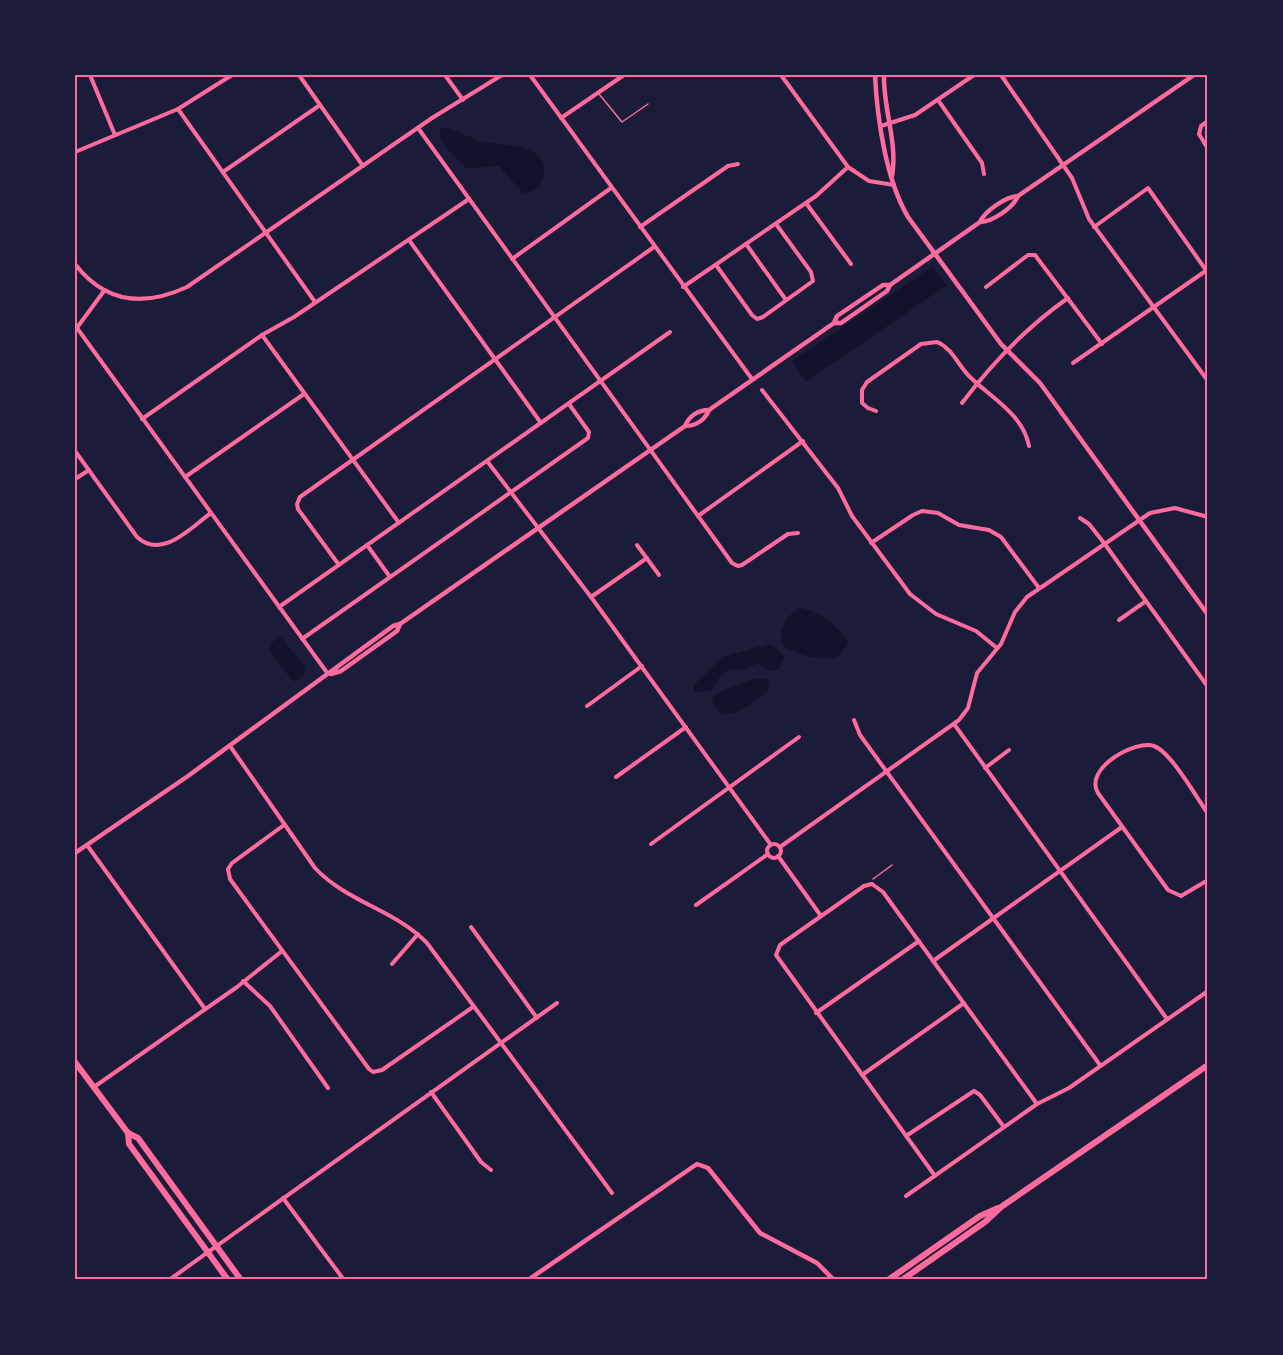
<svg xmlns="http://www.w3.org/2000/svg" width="1283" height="1355" viewBox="0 0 1283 1355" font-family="Literata,serif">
<rect width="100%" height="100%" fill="#1b1b3a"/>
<g fill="#12122b">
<path d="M445 128C458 130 469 138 481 141 500 146 557 143 542 181 539 189 531 193 523 193L499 166 467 168 453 156 439 136 441 129Z"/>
<polygon points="932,267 947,285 806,382 792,361"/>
<path d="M800 608C817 610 841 627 848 643L840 655C827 664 795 655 783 645 777 630 786 615 800 608Z"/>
<polygon points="281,637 305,667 305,675 296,682 291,679 270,651 271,643"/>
<path d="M768 644 773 645 784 657 779 669 771 671 757 663C737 679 729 655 712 690L698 693 694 691V685L723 657Z"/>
<path d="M766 678 769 683 767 693C750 704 722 730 712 701L715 694 753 679Z"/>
</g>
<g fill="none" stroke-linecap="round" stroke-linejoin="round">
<g stroke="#ff6b9d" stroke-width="1.5">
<polyline points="599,94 622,122 648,104"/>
<polyline points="873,879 892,865"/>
</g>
<g stroke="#ff6b9d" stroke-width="4">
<polyline points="90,75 115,135"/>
<polyline points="299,75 363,166"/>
<polyline points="445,75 463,100"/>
<polyline points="530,75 752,379"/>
<polyline points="781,75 848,167 869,181 894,185"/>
<polyline points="1001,75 1072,178 1089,219 1208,381"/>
<polyline points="938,100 982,163 984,174"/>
<polyline points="178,109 315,302"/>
<polyline points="561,118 624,75"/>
<polyline points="1208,121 1201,126 1199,134 1208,149"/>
<polyline points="881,126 915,115 974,75"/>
<polyline points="418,128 732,563 738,566 742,565 788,534 798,533"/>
<polyline points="75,152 178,109 232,75"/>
<polyline points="223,172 320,105"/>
<polyline points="806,203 851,264"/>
<polyline points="640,227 728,166 738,164"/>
<polyline points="1094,227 1148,188 1208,273"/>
<polyline points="409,240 541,423"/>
<polyline points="746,244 786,300"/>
<polyline points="512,259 611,188"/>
<path d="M75 264C105 303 144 307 187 287L432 118 502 75"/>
<polyline points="716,265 752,315 757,319 763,317 813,281 811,272 776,224"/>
<polyline points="683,287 816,196 848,167"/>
<polyline points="986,287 1028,255 1035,255 1102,344"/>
<polyline points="77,328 328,674"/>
<polyline points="76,329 104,291"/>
<polyline points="262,335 399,523"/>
<polyline points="1073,363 1207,270"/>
<polyline points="762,390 838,488 852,516 910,594 936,614 976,631 997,648"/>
<path d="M962 403C992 363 1027 327 1068 298"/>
<path d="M876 411 868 408 862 403V390L867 382 921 344 937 342C952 348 958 365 969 376 991 398 1023 414 1029 446"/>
<polyline points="142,419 262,335 294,317 469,199"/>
<path d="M75 451 137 537C162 560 190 528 211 513"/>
<polyline points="487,461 591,597 771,845"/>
<polyline points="185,477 304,394"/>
<polyline points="75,479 89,470"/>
<polyline points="698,516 803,441"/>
<polyline points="1080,518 1089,524 1104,543 1208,687"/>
<polyline points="871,543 913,515 922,511 938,513 959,525 989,530 1001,537 1039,588"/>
<polyline points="367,545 390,577"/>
<polyline points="637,545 659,575"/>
<polyline points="339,565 298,509 297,504 300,497 654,247"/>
<polyline points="591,597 647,558"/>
<polyline points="279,607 670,332"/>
<polyline points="1119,620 1146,601"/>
<polyline points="302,639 588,438 589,432 569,404"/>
<polyline points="587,706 642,666"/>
<polyline points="854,720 860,735 1100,1065"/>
<polyline points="954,724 1167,1019"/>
<path d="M230 746 315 868C347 902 395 910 427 943L612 1193"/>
<polyline points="985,768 1009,750"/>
<polyline points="616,777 686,727"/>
<path d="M1208 814C1197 798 1171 752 1154 746 1137 739 1083 768 1098 793L1168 890 1181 896 1208 880"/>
<polyline points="284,825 232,863 228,869 230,879 369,1069 373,1072 382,1070 473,1007"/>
<polyline points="651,844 799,737"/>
<circle cx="774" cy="851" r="7"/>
<polyline points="87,845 205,1009"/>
<polyline points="780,847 959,720 968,708 977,673 1001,644 1015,612 1027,597 1150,513 1175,508 1208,517"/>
<polyline points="778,856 821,916"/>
<polyline points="872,884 864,886 780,945 776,955 935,1176"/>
<polyline points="872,884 883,892 1037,1104"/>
<polyline points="696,905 768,854"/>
<polyline points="471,927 537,1018"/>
<polyline points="933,961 1122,827"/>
<polyline points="392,964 418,934"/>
<polyline points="243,981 270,1006 328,1088"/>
<polyline points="816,1013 919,941"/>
<polyline points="862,1075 964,1003"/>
<polyline points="94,1087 237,987 282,951"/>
<polyline points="431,1092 481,1162 491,1170"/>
<polyline points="906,1136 974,1091 980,1095 1004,1127"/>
<polyline points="906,1196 1037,1104 1069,1088 1208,991"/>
<polyline points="283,1198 344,1280"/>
<polyline points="169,1280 557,1003"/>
</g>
<g stroke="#ff6b9d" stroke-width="4.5">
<path d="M875 75C877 118 886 180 908 217L1001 344 1040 383 1208 615"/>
<path d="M884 75C883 109 898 142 892 176"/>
<path d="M980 222C992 222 1013 208 1018 196L1194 75"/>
<polyline points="834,323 837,316 883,285 890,285"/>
<path d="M685 426C689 416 698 410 709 410"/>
<polyline points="331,674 341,671 397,631 400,624"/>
<path d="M75 853 188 776 393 626 400 624 685 426C696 426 705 420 709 410L834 323H841L887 291 890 285 980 222C985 211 1005 197 1018 196"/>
<polyline points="528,1280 697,1164 708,1168 760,1233 817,1263 834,1280"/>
</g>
<g stroke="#ff6b9d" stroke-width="6">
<polyline points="888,1280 980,1216 998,1208"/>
<polyline points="902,1280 985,1222 1001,1207 1208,1065"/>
</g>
<g stroke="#ff6b9d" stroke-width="6">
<polyline points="75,1062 128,1133 138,1138 241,1280"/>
<polyline points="128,1133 129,1144 228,1280"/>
</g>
</g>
<rect width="1283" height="1355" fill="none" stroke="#1b1b3a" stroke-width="153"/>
<rect x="76" y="76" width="1130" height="1202" fill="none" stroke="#ff6b9d" stroke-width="2"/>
</svg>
